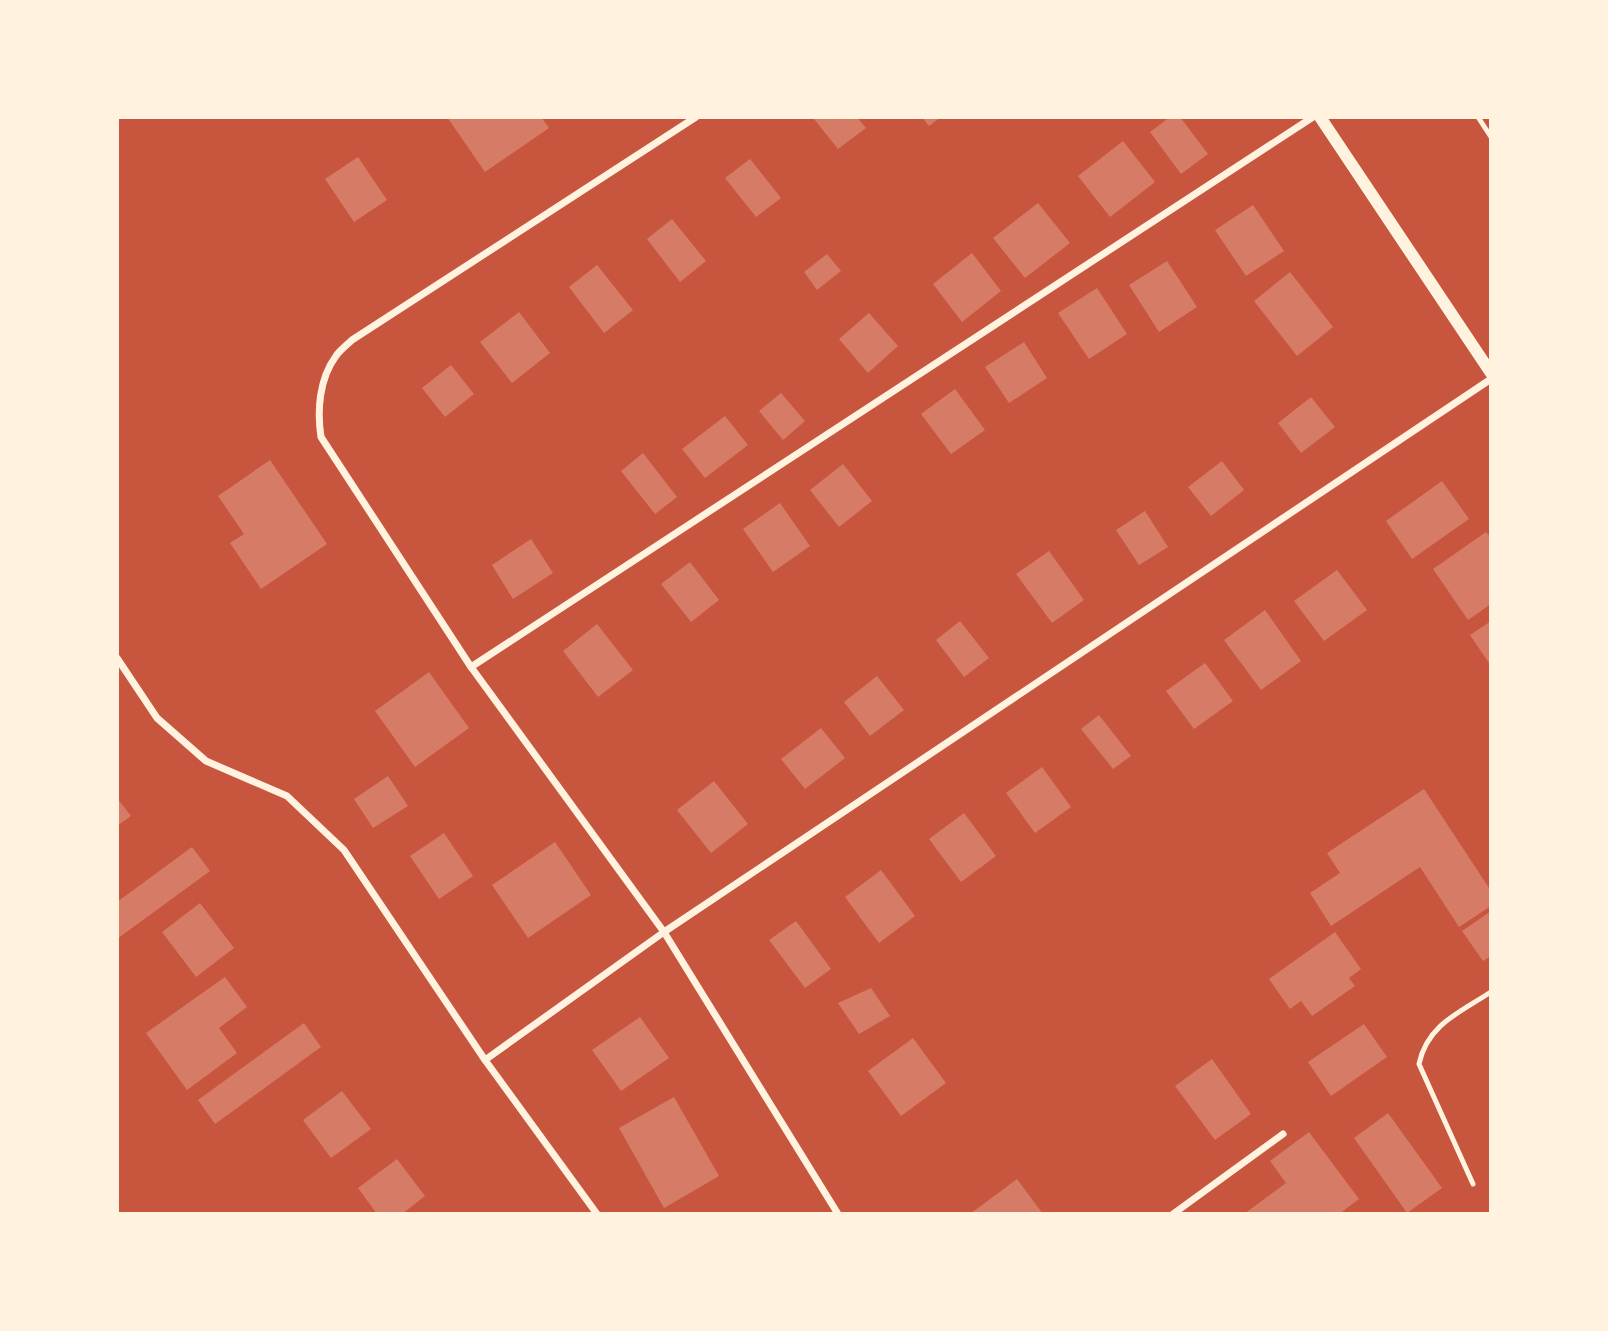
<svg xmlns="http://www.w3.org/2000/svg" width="1608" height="1331" viewBox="0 0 1608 1331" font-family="'Roboto Condensed',sans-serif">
<rect width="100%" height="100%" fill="#c8553d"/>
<g fill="#d67c66">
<polygon points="447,117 541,117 549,128 485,172"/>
<polygon points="816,117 857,117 866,128 838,149 814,119"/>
<polygon points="922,117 941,117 929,126"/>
<polygon points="1170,117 1180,117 1208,154 1181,174 1150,132"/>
<polygon points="1123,141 1155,182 1110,217 1078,176"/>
<polygon points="358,157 387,200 354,222 325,179"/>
<polygon points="750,159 781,198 756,217 725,178"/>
<polygon points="1038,203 1070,243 1025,278 993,238"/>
<polygon points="1253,205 1284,251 1246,276 1215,230"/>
<polygon points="672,219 706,261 680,282 647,239"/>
<polygon points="972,253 1001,291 962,322 933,284"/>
<polygon points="827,254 841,271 817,290 804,272"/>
<polygon points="1167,261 1197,307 1159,332 1129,285"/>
<polygon points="597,265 633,310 604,333 569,287"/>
<polygon points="1290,272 1333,327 1297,356 1254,301"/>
<polygon points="1097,288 1127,334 1089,359 1058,313"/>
<polygon points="519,312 550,353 512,383 480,342"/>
<polygon points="869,313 898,346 868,373 839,339"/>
<polygon points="1024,342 1047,378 1009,403 985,367"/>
<polygon points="451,365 474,394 445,417 422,388"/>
<polygon points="955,389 985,430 951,454 921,414"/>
<polygon points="781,393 805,421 783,440 759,411"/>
<polygon points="1311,397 1335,427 1301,453 1278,423"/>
<polygon points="725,416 748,445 705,478 682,449"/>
<polygon points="643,453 677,497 655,514 621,471"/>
<polygon points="270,460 327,544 261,589 230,543 244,534 218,496"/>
<polygon points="1222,461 1244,490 1211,516 1188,487"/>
<polygon points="843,464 872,501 839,527 810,490"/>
<polygon points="1442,481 1469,519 1412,559 1386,521"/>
<polygon points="780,503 810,546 773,572 743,529"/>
<polygon points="1145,511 1168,547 1139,565 1116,530"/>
<polygon points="1486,532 1491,538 1491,604 1468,620 1433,569"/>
<polygon points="531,539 553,573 513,599 492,565"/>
<polygon points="1049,551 1084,600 1052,623 1016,574"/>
<polygon points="690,562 719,600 691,622 661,584"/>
<polygon points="1337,570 1367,610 1324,641 1294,601"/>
<polygon points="1265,610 1301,661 1261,690 1224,640"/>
<polygon points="960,621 989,658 964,677 936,640"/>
<polygon points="1491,621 1491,666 1470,635"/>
<polygon points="597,624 633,670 598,697 563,651"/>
<polygon points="1205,663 1233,701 1194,729 1166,691"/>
<polygon points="429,672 469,728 415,767 375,711"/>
<polygon points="877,676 904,710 870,736 844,702"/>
<polygon points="1099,715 1131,756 1113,769 1081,729"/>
<polygon points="821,728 845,758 805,789 781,759"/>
<polygon points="1042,767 1071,807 1035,833 1006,793"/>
<polygon points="388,776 408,806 373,828 354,799"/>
<polygon points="714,781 748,824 711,853 677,810"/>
<polygon points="1424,789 1491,891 1491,906 1459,927 1420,867 1331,926 1310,893 1340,873 1327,853"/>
<polygon points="117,798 131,816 117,826"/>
<polygon points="964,813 996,856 961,882 929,839"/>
<polygon points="444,833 473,876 439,899 410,856"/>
<polygon points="555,842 591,895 528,938 492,885"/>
<polygon points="192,847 210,871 117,939 117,902"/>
<polygon points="881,870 915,916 879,943 845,897"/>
<polygon points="200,903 234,948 196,977 162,932"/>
<polygon points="1491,911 1491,956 1483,961 1462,931"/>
<polygon points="796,921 831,969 805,988 769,940"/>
<polygon points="1335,932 1361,969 1349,978 1355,986 1312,1016 1301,1001 1290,1009 1269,979"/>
<polygon points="225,977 247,1007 219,1028 237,1053 187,1090 146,1033"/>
<polygon points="871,988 890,1016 859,1034 838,1003"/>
<polygon points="640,1017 669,1058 621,1091 592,1050"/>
<polygon points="304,1023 321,1047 215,1124 198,1100"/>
<polygon points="1364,1024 1387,1057 1331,1096 1308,1062"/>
<polygon points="913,1038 946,1083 901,1116 868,1071"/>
<polygon points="1212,1059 1251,1114 1215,1140 1175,1086"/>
<polygon points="342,1091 371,1129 331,1158 303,1120"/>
<polygon points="674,1097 719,1176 664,1208 619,1128"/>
<polygon points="1388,1113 1442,1188 1407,1213 1354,1138"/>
<polygon points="1309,1132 1359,1199 1339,1214 1244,1214 1286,1183 1270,1161"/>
<polygon points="397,1159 425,1196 402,1214 377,1214 358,1188"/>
<polygon points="1017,1179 1043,1214 970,1214"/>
</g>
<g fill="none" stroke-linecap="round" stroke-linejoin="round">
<g stroke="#fff3e0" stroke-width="5">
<polyline points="1478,117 1491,137"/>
<path d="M1473 1184 1419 1064C1427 1025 1460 1012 1491 992"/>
</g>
<g stroke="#fff3e0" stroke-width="7">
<path d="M696 117 352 340C347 345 340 350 336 356 319 379 317 411 321 437L471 667 664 932 838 1214"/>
<polyline points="117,658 157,718 206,761 287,796 344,850 485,1060 597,1214"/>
<polyline points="471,667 1313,117"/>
<polyline points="485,1060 664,932 1491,379"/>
<polyline points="1173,1214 1283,1134"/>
</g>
<polyline stroke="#fff3e0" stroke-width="12" points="1320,117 1491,373"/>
</g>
<rect width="1608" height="1331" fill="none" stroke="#fff3e0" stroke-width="238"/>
</svg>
